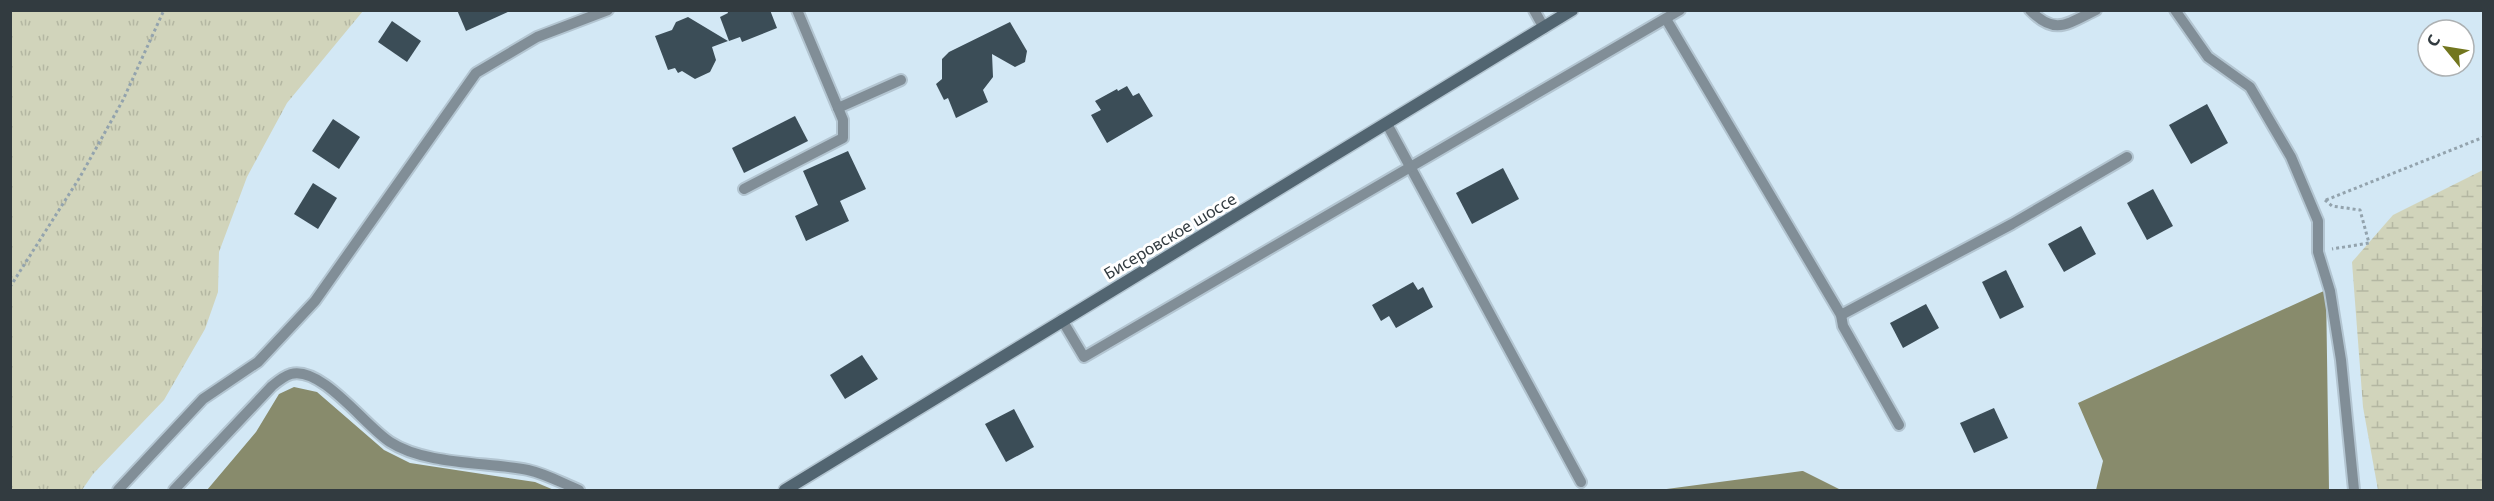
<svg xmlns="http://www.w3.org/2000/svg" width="2494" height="501" viewBox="0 0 2494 501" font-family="'Noto Sans',sans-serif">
<defs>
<pattern id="grass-tufts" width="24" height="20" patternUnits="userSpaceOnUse" patternTransform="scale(1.5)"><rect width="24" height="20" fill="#d1d4bb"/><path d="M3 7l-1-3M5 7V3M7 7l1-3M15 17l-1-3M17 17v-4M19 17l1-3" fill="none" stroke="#b4b7a2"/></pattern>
<pattern id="wetland-marsh" width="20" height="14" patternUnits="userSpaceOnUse" patternTransform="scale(1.5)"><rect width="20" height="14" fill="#d1d4bb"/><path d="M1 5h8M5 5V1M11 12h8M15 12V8" fill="none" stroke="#b4b7a2"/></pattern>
</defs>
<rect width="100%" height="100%" fill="#d3e8f5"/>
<polygon fill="url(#grass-tufts)" points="10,11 363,11 287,103 247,177 219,252 218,292 205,329 164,400 93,474 82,490 11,490"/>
<polygon fill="url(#wetland-marsh)" points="2483,170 2483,490 2378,490 2363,407 2352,262 2393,215"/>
<g fill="#888b6c">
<polygon points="2326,290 2329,490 2096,490 2103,461 2078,403"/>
<polygon points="294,387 317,392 384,450 410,463 535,482 554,490 207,490 256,432 279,394"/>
<polygon points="1803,471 1841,490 1659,490 1802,471"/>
</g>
<g fill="#3b4d57">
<polygon points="457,10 512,10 466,31"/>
<polygon points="727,10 770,10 777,28 742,42 740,37 729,41 720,17 728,13"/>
<polygon points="688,17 728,41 712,47 716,60 710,72 695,79 682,71 678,73 675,68 668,70 655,36 672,30 676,22"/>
<polygon points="392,21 421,41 407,62 378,42"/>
<polygon points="1010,22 1027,51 1025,62 1015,67 992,54 993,77 983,90 988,102 956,118 948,98 944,100 936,84 942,79 942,59 949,52"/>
<polygon points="1127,86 1133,96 1139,93 1153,116 1107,143 1091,115 1101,110 1095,101 1117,89 1118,91"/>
<polygon points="2207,104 2228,143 2191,164 2169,125"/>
<polygon points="795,116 808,141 744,173 732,148"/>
<polygon points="333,119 360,137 339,169 312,151"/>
<polygon points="848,151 866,189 840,201 849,221 806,241 795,216 818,205 803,171"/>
<polygon points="1503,168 1519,199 1472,224 1456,193"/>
<polygon points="313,183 337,198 318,229 294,214"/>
<polygon points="2153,189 2173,226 2147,240 2127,203"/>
<polygon points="2081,226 2096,254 2064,272 2048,244"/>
<polygon points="2006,270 2024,307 2000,319 1982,282"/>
<polygon points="1413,282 1418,290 1423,287 1433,307 1396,328 1389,316 1381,321 1372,305"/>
<polygon points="1926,304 1939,328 1903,348 1890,323"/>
<polygon points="862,355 878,379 845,399 830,375"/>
<polygon points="1994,408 2008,438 1974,453 1960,423"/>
<polygon points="1014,409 1034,447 1006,462 985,424"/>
</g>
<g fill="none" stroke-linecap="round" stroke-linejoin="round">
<g stroke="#b3c5d1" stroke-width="14">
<g id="lane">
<polyline points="797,10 838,108 901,80"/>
<polyline points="1534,10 1544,28"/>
<path d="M2030 10C2055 36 2067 24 2096 10"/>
<polyline points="2175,10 2208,57 2250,87 2291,157 2318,221 2318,252 2330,291 2341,360 2354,490"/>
<polyline points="1666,19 1841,315 1843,326 1899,425"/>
<polyline points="1387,124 1581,482"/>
<polyline points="744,189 843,138 843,120 838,108"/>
<polyline points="1841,315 2012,224 2127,157"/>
<polyline points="1062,320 1084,357 1680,10"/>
<polyline points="118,490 203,399 258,362 315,301 476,73 537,37 608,10"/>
<path d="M174 490 272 386C278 381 284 376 291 374 322 366 365 426 390 442 425 465 487 462 528 470 546 474 562 483 579 490"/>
</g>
</g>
<g stroke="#b3c5d1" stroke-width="15">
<polyline id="secondary" points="785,490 1572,10"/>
</g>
<g stroke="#93a3ad" stroke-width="3" stroke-dasharray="3 3" stroke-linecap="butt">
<polyline points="2325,200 2332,206 2360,210 2369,243 2332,249"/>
<polyline points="2326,200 2484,137"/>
<polyline points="10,287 80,177 123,100 164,10"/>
</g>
<use href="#lane" stroke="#818e97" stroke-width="10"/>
<use href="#secondary" stroke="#526571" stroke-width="12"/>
</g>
<g text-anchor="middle" stroke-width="6" stroke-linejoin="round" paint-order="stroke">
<g font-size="16" fill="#323b40" stroke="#fff">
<text transform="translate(1170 236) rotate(-31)" y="6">Бисеровское шоссе</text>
</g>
</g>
<rect width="2494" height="501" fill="none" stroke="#323b40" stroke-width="24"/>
<g transform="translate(2446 48) rotate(300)"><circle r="28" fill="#ffffff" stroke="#adb1b3" stroke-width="1.5"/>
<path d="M0-4.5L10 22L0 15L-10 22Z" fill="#72761e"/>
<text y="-9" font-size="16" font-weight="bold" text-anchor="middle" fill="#323b40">С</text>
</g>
</svg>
